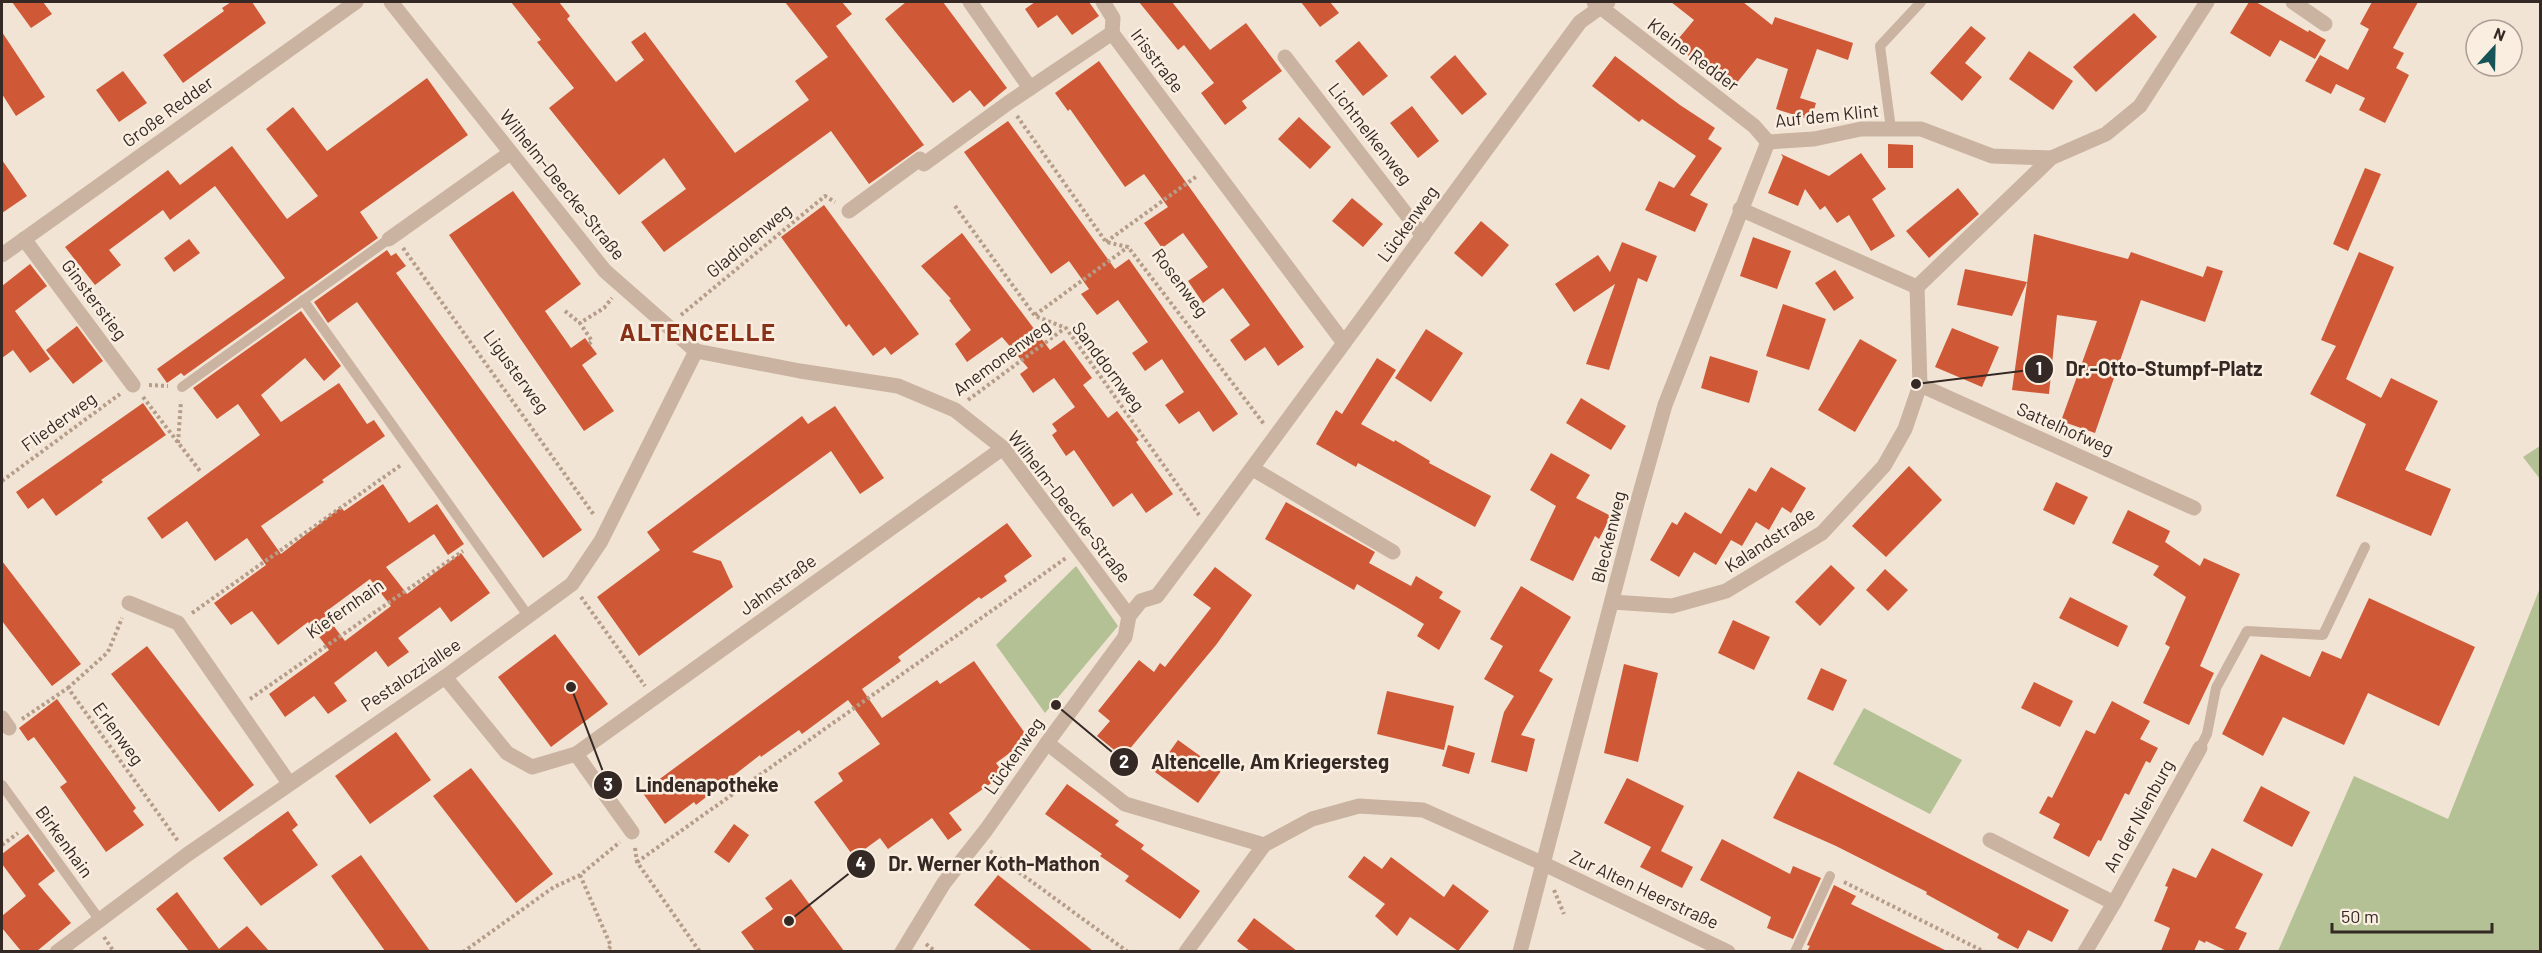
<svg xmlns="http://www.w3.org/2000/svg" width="2542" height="953" viewBox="0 0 2542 953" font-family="Barlow,sans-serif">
<rect width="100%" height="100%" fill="#f2e4d4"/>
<g fill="#b3c194">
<polygon points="2540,446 2540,479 2523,457"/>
<polygon points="1076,566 1118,626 1045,713 996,645"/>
<polygon points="2540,588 2540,951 2278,951 2354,776 2448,819"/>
<polygon points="1864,708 1962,760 1930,814 1833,764"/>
</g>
<g fill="#cf5936" fill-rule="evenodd">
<polygon points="12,2 43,2 52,14 31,28"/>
<polygon points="231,2 252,2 266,23 183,83 163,55 224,11 222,8"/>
<polygon points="511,2 559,2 570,16 567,19 616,82 644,60 631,42 645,32 735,153 809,100 795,81 828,57 785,2 842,2 852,14 836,26 924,145 869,184 831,131 664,252 641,222 686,189 664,158 619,195 549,108 574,88 537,42 541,40"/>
<polygon points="906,2 943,2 1007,88 984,107 970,90 953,103 885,19"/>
<polygon points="1035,2 1089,2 1099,16 1072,35 1057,15 1038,28 1025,9"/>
<polygon points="1139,2 1172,2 1210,50 1246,23 1282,71 1242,101 1247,108 1225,125 1201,93 1214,83 1184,45 1178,50"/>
<polygon points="1301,2 1330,2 1339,13 1320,27"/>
<polygon points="1671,2 1743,2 1772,25 1775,17 1853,43 1848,60 1817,49 1800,98 1816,103 1811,120 1776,109 1788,69 1757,58 1731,90 1674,44 1694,20"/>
<polygon points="2249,2 2256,2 2308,32 2309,30 2326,40 2315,59 2280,40 2270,57 2230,33"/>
<polygon points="2372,2 2418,2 2393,48 2404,53 2396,68 2409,75 2385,123 2359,110 2365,98 2336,84 2331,94 2305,81 2320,55 2348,70 2369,29 2360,24"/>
<polygon points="2134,13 2157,37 2096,92 2073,67"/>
<polygon points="1971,26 1986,38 1965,63 1982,77 1962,101 1930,73"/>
<polygon points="2,32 45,97 16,116 2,94"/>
<polygon points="1359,41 1388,76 1363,96 1335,61"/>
<polygon points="2029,51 2073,81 2053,110 2009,79"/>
<polygon points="1455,55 1487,94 1462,115 1430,77"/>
<polygon points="1615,56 1680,105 1715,128 1708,139 1722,148 1690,195 1708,204 1695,232 1645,210 1659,181 1674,188 1696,156 1642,119 1639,122 1592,86"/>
<polygon points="1099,61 1304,347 1278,366 1265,347 1245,361 1230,340 1250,325 1223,288 1203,303 1188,281 1208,267 1183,233 1162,248 1144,223 1168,207 1144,174 1125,187 1070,109 1068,111 1055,93"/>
<polygon points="123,71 147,103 119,122 96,90"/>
<polygon points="427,78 468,135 360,212 378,238 184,376 181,373 167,383 157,369 285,278 215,186 170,220 163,210 109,250 121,265 95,285 65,247 168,170 180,185 232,146 287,219 318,196 266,129 293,107 327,151"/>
<polygon points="1412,106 1439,141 1418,158 1390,123"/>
<polygon points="1299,117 1331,147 1310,169 1278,139"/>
<polygon points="1008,121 1115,269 1129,259 1238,414 1213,432 1199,411 1179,424 1165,405 1184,392 1162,359 1145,371 1132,353 1148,342 1118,300 1097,315 1081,294 1089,289 1069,261 1051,274 964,152"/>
<polygon points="1888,144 1913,145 1913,168 1888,168"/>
<polygon points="1861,153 1886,189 1872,199 1895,236 1871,251 1849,215 1837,223 1825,206 1820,210 1805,189 1798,206 1768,193 1783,157 1781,154 1829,176"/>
<polygon points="2,160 27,196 2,213"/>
<polygon points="2365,168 2381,174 2348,251 2333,244"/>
<polygon points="1958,188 1979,214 1929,258 1906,231"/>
<polygon points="513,191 581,284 545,311 571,348 585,338 597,354 582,365 614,411 584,431 449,235"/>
<polygon points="1352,198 1383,224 1363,247 1332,221"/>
<polygon points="824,205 919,334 891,355 885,347 873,356 849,324 846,327 781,237"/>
<polygon points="1481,221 1509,245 1482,277 1454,253"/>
<polygon points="962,233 1050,350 1064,340 1092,378 1083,385 1108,418 1117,411 1139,440 1136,442 1173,494 1146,513 1132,493 1113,507 1074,450 1066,456 1052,435 1057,431 1052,424 1075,407 1054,378 1033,393 1020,374 1028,368 1002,337 967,362 955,344 971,330 949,300 951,299 921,266"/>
<polygon points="2034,234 2128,259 2131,252 2203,277 2207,266 2223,271 2205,322 2141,300 2095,433 2061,421 2097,321 2057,315 2049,394 2012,390"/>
<polygon points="1753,237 1791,251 1777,289 1740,276"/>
<polygon points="189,239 200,253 174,272 164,258"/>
<polygon points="1622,242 1657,256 1647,282 1638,278 1609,370 1586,364 1615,284 1574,312 1555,284 1598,255 1610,272"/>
<polygon points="387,250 391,256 396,253 406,266 396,273 582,530 543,558 357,302 328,323 314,302"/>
<polygon points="2359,252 2394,267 2346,379 2381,398 2391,378 2438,401 2405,470 2451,489 2431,536 2336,496 2366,424 2310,394 2336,346 2321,340"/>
<polygon points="30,264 47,286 15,311 50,359 30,373 13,350 2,358 2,286"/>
<polygon points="1965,269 2027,282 2012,316 1957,305"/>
<polygon points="1835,270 1854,298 1834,311 1815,283"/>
<polygon points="1783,304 1826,319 1809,370 1766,356"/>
<path d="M301 311 341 366 324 381 305 358 261 395 281 422 339 383 367 424 374 420 385 436 322 480 324 482 261 526 281 554 341 507 344 511 383 484 409 523 437 504 464 544 448 555 434 534 386 567 407 594 461 553 490 593 451 622 440 607 398 638 409 652 388 667 376 651 334 683 347 701 328 714 314 696 285 717 269 694 329 650 308 622 278 645 252 611 231 625 214 603 266 565 247 538 215 561 187 521 162 539 147 518 260 435 238 404 217 419 193 388ZM370 579 391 606 345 641 324 613Z"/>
<polygon points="77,326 103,361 73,384 46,350"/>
<polygon points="1952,328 1999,347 1982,387 1935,367"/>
<polygon points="1426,329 1463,353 1431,402 1395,378"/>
<polygon points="1860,339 1897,360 1855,432 1818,410"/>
<polygon points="1710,356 1758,371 1749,403 1701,388"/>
<polygon points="1377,358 1396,370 1361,424 1394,442 1395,440 1430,461 1429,463 1491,496 1475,527 1358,463 1356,467 1316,444 1336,410 1342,414"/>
<polygon points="1581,398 1626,426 1611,450 1566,423"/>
<polygon points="143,403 166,435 101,480 103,482 56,516 43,498 28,509 16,492"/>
<polygon points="835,406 884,478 860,494 831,451 692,552 721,561 733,587 639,656 597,597 660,550 647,532 802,416 808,424"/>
<polygon points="1551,453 1590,475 1576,498 1611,516 1599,539 1595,536 1573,581 1530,560 1556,506 1530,490"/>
<polygon points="1909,466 1942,500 1886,557 1852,526"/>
<polygon points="1771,467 1806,488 1791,513 1782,507 1769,530 1756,522 1742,546 1731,540 1716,565 1694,552 1679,577 1650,560 1672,522 1677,525 1685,512 1721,534 1749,488 1756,492"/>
<polygon points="2056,482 2088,497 2074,525 2043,510"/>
<polygon points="1286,502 1375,552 1369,563 1411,586 1416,576 1443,592 1439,598 1461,611 1439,650 1417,636 1424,624 1398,608 1357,584 1354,590 1265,539"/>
<polygon points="2128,510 2170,531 2165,542 2200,566 2204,558 2240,574 2200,666 2214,673 2189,725 2143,703 2170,647 2165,644 2186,597 2153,575 2159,566 2112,543"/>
<polygon points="1007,523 1032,556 1004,576 1007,581 981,599 979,597 898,657 901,661 862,689 882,718 937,680 940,684 974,661 1029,739 996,763 1004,774 949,813 962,830 948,840 932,818 888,849 880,838 854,857 814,802 843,781 838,773 880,744 848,700 802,734 799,730 761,757 760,755 696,805 694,802 665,824 642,792"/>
<polygon points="2,561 81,664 52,686 2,621"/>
<polygon points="1831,565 1855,588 1820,626 1795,602"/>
<polygon points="1215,567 1252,595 1216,645 1123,757 1097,736 1110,721 1098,711 1139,660 1154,672 1160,663 1165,667 1211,608 1193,595"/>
<polygon points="1885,569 1908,590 1888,611 1866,590"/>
<polygon points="1521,586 1571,617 1539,671 1553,679 1521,735 1535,739 1527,772 1491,762 1504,712 1514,696 1484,679 1503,646 1490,639"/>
<polygon points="2070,597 2128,626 2118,647 2059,618"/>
<polygon points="2369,598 2475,647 2439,726 2368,693 2344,745 2283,717 2263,756 2222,734 2261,654 2310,677 2322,651 2341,659"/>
<polygon points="1733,620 1770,637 1754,670 1718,653"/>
<polygon points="555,634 608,704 551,747 498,677"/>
<polygon points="147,646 254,785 219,812 111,674"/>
<polygon points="1624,664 1658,673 1638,762 1604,753"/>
<polygon points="1821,668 1847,680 1833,711 1807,699"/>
<polygon points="2034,682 2073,701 2060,727 2021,708"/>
<polygon points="1387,691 1454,706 1444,750 1377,734"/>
<polygon points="57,699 136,808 133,811 144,825 106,852 60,787 67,782 34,737 28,741 19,728"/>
<polygon points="2112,701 2150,721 2140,739 2158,748 2150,763 2146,761 2129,795 2125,793 2101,841 2098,840 2089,857 2053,838 2060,824 2039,813 2048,796 2052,798 2086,730 2095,734"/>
<polygon points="396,732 431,780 370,824 335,776"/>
<polygon points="1178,740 1221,771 1198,803 1155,772"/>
<polygon points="1448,745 1475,753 1469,774 1442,766"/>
<polygon points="471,768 553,874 516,903 433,796"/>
<polygon points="1798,771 2069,910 2052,942 2028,930 2018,949 1997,938 1999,934 1926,894 1927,892 1836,846 1773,818"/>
<polygon points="1627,778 1684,806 1661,851 1693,867 1682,888 1640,867 1651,847 1604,823"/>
<polygon points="1067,784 1119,821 1115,825 1144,845 1141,849 1200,891 1180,919 1125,881 1129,876 1100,856 1102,854 1045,814"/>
<polygon points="2261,786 2310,812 2292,847 2243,821"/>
<polygon points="288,811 298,825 292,830 318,865 261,906 223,858"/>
<polygon points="734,824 749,835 729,863 714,852"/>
<polygon points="28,834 55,871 38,884 71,923 37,951 21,951 2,928 2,916 26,896 2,864 2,854"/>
<polygon points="1722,839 1790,874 1793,866 1821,878 1793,939 1767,928 1771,917 1700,880"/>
<polygon points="2212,848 2263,874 2235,928 2247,933 2238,951 2227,951 2206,941 2205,943 2199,940 2194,951 2161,951 2170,928 2154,921 2168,887 2165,886 2173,868 2196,878"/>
<polygon points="361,855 430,951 385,951 331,876"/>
<polygon points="1364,856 1382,869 1391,857 1444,897 1453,884 1489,911 1458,951 1410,917 1397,936 1375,916 1385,904 1348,877"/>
<polygon points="998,875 1061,925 1093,951 1032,951 974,905"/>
<polygon points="791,879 844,951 755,951 741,932 773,909 765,898"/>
<polygon points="1834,885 1856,896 1851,904 1947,951 1807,951 1810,946 1807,945"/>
<polygon points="177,892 219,949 247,926 269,951 189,951 156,909"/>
<polygon points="1254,918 1297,951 1250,951 1237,941"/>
</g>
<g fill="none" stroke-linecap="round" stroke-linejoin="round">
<g stroke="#b69d8a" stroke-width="4" stroke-dasharray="3 3" stroke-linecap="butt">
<polyline points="1017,116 1106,242 1128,247 1264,424"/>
<polyline points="955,206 1035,316 1066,328 1199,515"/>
<polyline points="1106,242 1197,176"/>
<polyline points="403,248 594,515"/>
<polyline points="565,311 580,323"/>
<polyline points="681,315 825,196 835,202"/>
<polyline points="1035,315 1128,247"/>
<polyline points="589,344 592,341 580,323 604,308 612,298"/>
<polyline points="149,385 168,386"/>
<polyline points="143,397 200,471"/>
<polyline points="968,400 1065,328"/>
<polyline points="178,443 181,401"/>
<polyline points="2,481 120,394"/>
<polyline points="581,597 645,686"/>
<polyline points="192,613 401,465"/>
<polyline points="68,688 108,652 122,618"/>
<polyline points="250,699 463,551"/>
<polyline points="22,719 68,688 178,841"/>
<polyline points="2,845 18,833"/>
<polyline points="635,848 637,862 700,952"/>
<polyline points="990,851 1128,952"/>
<polyline points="637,862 1066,558"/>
<polyline points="580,875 611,946 606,952"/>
<polyline points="1844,882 1985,952"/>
<polyline points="1554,890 1564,914"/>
<polyline points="104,937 114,952"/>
<polyline points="926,944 936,952"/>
<polyline points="463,952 554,887 580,875 620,842"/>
</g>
<g stroke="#cab3a0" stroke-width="10">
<polyline points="1891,129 1880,46 1921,2"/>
<polyline points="303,300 529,617"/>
<polyline points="182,387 389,239"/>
<polyline points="2200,748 2207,734 2216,688 2247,631 2323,635 2365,547"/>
<polyline points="2,785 99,919"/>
<polyline points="1795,952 1830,876"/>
</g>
<g stroke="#cab3a0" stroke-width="15">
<polyline points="391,2 605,271 696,351 800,371 898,386 955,410 1003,448 1129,616"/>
<polyline points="970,2 1030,88"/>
<polyline points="1103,2 1113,18 1112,33"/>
<polyline points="1594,2 1754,126 1768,142"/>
<polyline points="2293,2 2325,24"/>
<polyline points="1285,57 1423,236"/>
<polyline points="1768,142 1814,139 1861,129 1921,129 1992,156 2051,158"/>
<polyline points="1740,209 1917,287 2051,158 2106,134 2140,106 2207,2"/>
<polyline points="849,211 920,159 924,164 1008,103 1112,33 1344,343"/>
<polyline points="24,239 133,385"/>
<polyline points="389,239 510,153"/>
<polyline points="1920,385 2194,508"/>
<polyline points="1253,469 1393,552"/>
<polyline points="1612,602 1672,606 1726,591 1822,533 1884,466 1905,429 1920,385 1917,287"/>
<polyline points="129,603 178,623 289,783"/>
<polyline points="445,677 507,753 532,767 576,754 1003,448"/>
<polyline points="2,718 9,728"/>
<polyline points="1047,743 1125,804 1264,845"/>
<polyline points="576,754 632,832"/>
<polyline points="1990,840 2114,903 2085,952"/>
<polyline points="2114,903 2200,748"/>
<polyline points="57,952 188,854 445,677 572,584 601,541 696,351"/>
<polyline points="902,952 944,883 986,830 1047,743 1125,637 1129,616 1141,601 1157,596 1208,528 1580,22 1608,2"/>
<polyline points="1186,952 1264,845 1312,819 1359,806 1423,810 1542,863 1728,952"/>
<polyline points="1520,952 1637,504 1665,405 1768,142"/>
</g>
<polyline stroke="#cab3a0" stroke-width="15" points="2,255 356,2"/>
</g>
<g text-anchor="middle" stroke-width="5" stroke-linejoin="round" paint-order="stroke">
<g font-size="18" fill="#342924" stroke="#faeee1">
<text transform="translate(1693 55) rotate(37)" y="6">Kleine Redder</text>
<text transform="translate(1157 61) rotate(53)" y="6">Irisstraße</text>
<text transform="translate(168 112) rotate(-36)" y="6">Große Redder</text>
<text transform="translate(1827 116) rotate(-6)" y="6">Auf dem Klint</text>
<text transform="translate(1370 134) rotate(52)" y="6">Lichtnelkenweg</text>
<text transform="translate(562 185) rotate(51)" y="6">Wilhelm-Deecke-Straße</text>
<text transform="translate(1408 224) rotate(-54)" y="6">Lückenweg</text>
<text transform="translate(749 241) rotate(-40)" y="6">Gladiolenweg</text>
<text transform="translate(1180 283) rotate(53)" y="6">Rosenweg</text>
<text transform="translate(94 300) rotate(53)" y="6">Ginsterstieg</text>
<text transform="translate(1002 358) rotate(-36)" y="6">Anemonenweg</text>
<text transform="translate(1108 367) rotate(53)" y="6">Sanddornweg</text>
<text transform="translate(516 372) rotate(54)" y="6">Ligusterweg</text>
<text transform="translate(59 422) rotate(-36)" y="6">Fliederweg</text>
<text transform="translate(2065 429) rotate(24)" y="6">Sattelhofweg</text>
<text transform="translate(1069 507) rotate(52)" y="6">Wilhelm-Deecke-Straße</text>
<text transform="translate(1609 537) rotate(-76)" y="6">Bleckenweg</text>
<text transform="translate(1770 540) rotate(-33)" y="6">Kalandstraße</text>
<text transform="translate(778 585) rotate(-36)" y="6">Jahnstraße</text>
<text transform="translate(345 609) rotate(-35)" y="6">Kiefernhain</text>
<text transform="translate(411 675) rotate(-34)" y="6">Pestalozziallee</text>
<text transform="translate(118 734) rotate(54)" y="6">Erlenweg</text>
<text transform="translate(1014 756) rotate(-55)" y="6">Lückenweg</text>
<text transform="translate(2139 816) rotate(-61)" y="6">An der Nienburg</text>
<text transform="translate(64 842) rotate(54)" y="6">Birkenhain</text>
<text transform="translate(1644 890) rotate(25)" y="6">Zur Alten Heerstraße</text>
</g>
<g font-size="24" font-weight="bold" letter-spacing="1.5" fill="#883118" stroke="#faeee1">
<text x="698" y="341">ALTENCELLE</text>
</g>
</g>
<path fill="none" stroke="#342924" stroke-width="2" d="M1916 384L2039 369M1056 705L1124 762M571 687L608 785M789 921L861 864"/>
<g fill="#342924" stroke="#faeee1" stroke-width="2">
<circle cx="1916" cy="384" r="6"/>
<circle cx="1056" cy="705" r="6"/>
<circle cx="571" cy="687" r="6"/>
<circle cx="789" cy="921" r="6"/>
<circle cx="2039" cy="369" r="15"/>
<circle cx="1124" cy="762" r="15"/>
<circle cx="608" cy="785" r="15"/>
<circle cx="861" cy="864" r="15"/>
</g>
<g font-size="18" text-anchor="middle" font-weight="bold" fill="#fff">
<text x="2039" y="375">1</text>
<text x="1124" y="768">2</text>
<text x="608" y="791">3</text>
<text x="861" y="870">4</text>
</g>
<g font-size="20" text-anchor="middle" font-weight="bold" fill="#342924" stroke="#faeee1" stroke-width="5" stroke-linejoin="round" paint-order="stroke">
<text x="2164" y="376">Dr.-Otto-Stumpf-Platz</text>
<text x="1270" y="769">Altencelle, Am Kriegersteg</text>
<text x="707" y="792">Lindenapotheke</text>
<text x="994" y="871">Dr. Werner Koth-Mathon</text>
</g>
<rect width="2542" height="953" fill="none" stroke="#342924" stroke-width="6"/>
<g transform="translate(2494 48) rotate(22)"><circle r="28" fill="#faeee1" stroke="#ab9f95" stroke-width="1.5"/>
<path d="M0-4.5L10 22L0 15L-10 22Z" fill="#175457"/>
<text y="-9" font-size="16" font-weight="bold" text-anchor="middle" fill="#342924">N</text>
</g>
<path d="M2332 923v9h160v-9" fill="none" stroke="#342924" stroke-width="3"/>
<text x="2341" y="923" font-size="18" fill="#342924" stroke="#faeee1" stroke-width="4.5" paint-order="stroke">50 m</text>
</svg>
